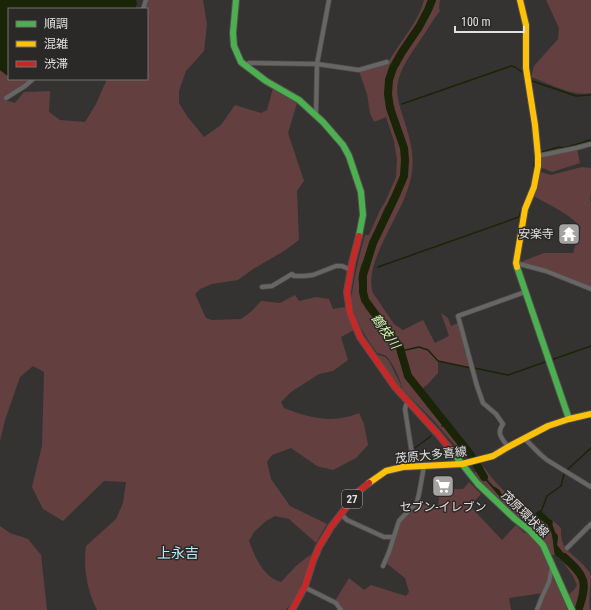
<svg xmlns="http://www.w3.org/2000/svg" width="591" height="610" viewBox="0 0 591 610" font-family="'Roboto Condensed','Noto Sans JP',sans-serif">
<rect width="100%" height="100%" fill="#343332"/>
<g fill="#63403f">
<path d="M147 0H203L207 24 204 51 186 71 179 91V103L187 116 204 137 221 125 235 105 261 113 267 110 273 88 297 103 288 133 304 181 297 191 299 240 284 251 253 269 238 280 212 284 200 289 195 294 206 318 212 320 241 319 252 311 261 301 280 303 295 295 299 301 316 297 329 299 333 309 345 307 354 330 341 337 348 360 333 371 319 374 291 392 281 402 284 408C309 418 333 424 359 413L364 424 368 445 356 458 333 470 317 466 291 448 272 455 267 462 271 479 290 506 327 524 316 543 289 519 275 516 266 521 254 532 249 541C255 557 263 577 281 582L296 566 311 554C305 573 300 595 286 610H97C87 590 83 568 86 546L116 519 123 503 126 482 104 481 63 521 43 509 32 487 42 446 44 372 33 366 20 377 5 420 0 441V70L9 77V79H30L23 86 17 89 5 100 15 103 24 92 50 91 49 112 60 120 85 122 96 104 107 79H147V9H145Z"/>
<path d="M424 0H430C428 8 424 15 420 22 405 48 386 63 387 96 388 113 397 126 401 142 405 158 403 175 396 190 395 194 393 201 390 204 390 204 385 207 385 207L364 258V260L361 265 358 279 365 308 379 325 383 327 396 346 398 357 403 367 405 379H409L428 406H430L444 424 442 426 443 427 445 425 465 448 466 450 465 451 458 449 434 421 402 389C402 382 392 361 386 356 383 354 380 354 377 353 367 339 354 320 352 303 351 295 353 288 354 281 357 265 361 250 365 235H369L380 210 385 202 393 184 396 177 397 160 394 141 386 117 374 122 370 113 367 94 359 71 385 63 387 65C398 43 418 24 424 0Z"/>
<path d="M433 0H440L439 8 440 11C434 18 429 27 423 36 413 51 399 68 397 87 397 98 400 109 404 120 413 148 417 165 406 194 397 220 363 266 373 293L394 324 403 330 423 320 435 343 449 336 441 313 448 318 451 326 458 323 471 368 438 361V373L427 385 420 390C417 385 412 380 409 375 403 364 404 349 396 338 387 326 373 314 366 300 364 295 364 290 364 285 364 258 382 227 394 203 398 194 403 185 404 175 405 165 406 154 404 145 399 128 390 112 389 95 388 58 422 33 433 0Z"/>
<path d="M546 0H591V93C573 97 548 83 531 77L534 66 558 39 559 28Z"/>
<polygon points="577,149 580,163 552,172 540,167 541,157"/>
<path d="M582 167 591 168V190L590 202 591 201V287L523 263V261L544 253H573L581 227C568 213 550 205 533 196L538 171 551 175Z"/>
<polygon points="379,355 385,357 389,361 401,385 400,389 376,356"/>
<path d="M483 466C493 481 512 500 526 510H525L518 507 517 508 508 502 497 488 494 487 485 476 483 473Z"/>
<path d="M477 470 501 498 524 515 534 521 539 519C555 525 552 542 555 555H549C536 539 523 524 509 509 498 498 483 487 475 473Z"/>
<polygon points="469,482 481,494 470,506 502,540 516,525 524,533 528,532 541,548 550,568 549,579 543,593 509,598 511,610 342,610 335,601 349,578 364,590 371,585 406,596 409,592 405,578 386,563 400,522 418,504 438,506 440,490 463,489"/>
<path d="M552 520 561 528C561 533 561 539 563 544 567 553 588 565 591 576 591 587 588 599 590 610H574L567 596 574 590 577 585 573 576 561 559 570 565 571 563 557 545 558 536 555 532 552 523H553Z"/>
<polygon points="0,526 10,533 28,539 41,555 47,610 0,610"/>
<polygon points="553,573 571,610 539,610 543,598"/>
</g>
<g fill="#1a2407">
<polygon points="0,0 136,0 137,4 135,9 9,9 9,77 0,70"/>
<path d="M479 467H482L484 468 482 470C483 475 488 482 493 486 494 487 497 488 498 489 500 490 501 493 502 495 506 500 511 504 517 508 520 507 523 511 526 510L533 516 539 510 548 517 549 519 552 520 553 523 552 524 555 532 558 536 557 545 571 563 570 565 555 555C552 542 555 525 539 519 531 522 530 520 524 515L523 516 501 498 477 470Z"/>
</g>
<g fill="none" stroke-linecap="round" stroke-linejoin="round">
<g stroke="#1a2407" stroke-width="1.5">
<polyline points="532,81 576,96 591,95"/>
<polyline points="402,104 511,66 515,67 522,72"/>
<polyline points="390,108 394,107"/>
<polyline points="542,152 559,147 564,148 591,140"/>
<path d="M378 267 519 217C521 208 526 199 530 190 534 179 534 166 535 154"/>
<polyline points="401,351 419,347 428,350 438,361 471,368"/>
<polyline points="551,360 591,346"/>
<polyline points="474,368 508,375 548,361"/>
<polyline points="442,426 446,423"/>
<polyline points="415,448 431,436"/>
<polyline points="567,470 591,448"/>
<polyline points="541,512 547,496 561,486 564,474"/>
</g>
<g stroke="#1a2407" stroke-width="8">
<polyline points="432,0 428,10 419,27 402,52 393,68 389,80 388,94 390,108 404,148 405,160 404,176 396,195 373,243 363,275 363,292 365,300 400,348 408,376 470,454 484,477"/>
<path d="M564 557C585 576 588 581 579 608V610"/>
</g>
<g stroke="#504f4e" stroke-width="5.5">
<g id="street">
<polyline points="143,9 146,0"/>
<polyline points="245,66 249,63 317,64 359,70 387,62"/>
<polyline points="6,98 25,86 33,79"/>
<polyline points="315,115 316,113 317,64 329,0"/>
<polyline points="538,156 576,148 591,144"/>
<polyline points="516,263 546,271 591,289"/>
<polyline points="262,287 272,286 292,274 294,276 304,276 313,275 336,266 342,266 351,270"/>
<polyline points="408,402 406,405 405,409 414,467"/>
<polyline points="524,438 541,455 547,460 591,487"/>
<path d="M508 447C502 438 496 434 503 424L496 414 483 403 477 386 458 316 525 292"/>
<polyline points="341,514 347,520 384,537 394,537"/>
<polyline points="567,548 591,524"/>
<polyline points="383,566 389,552 399,521 417,502 419,494 424,466"/>
<polyline points="304,587 336,603 341,610"/>
<polyline points="537,610 542,597 549,582 552,567"/>
</g>
</g>
<g stroke="#504f4e" stroke-width="8">
<g id="fast">
<polyline points="236,0 233,33 234,46 241,62 266,81 299,100 323,122 343,145 349,156 361,192 363,215 359,236"/>
<polyline points="517,267 569,419"/>
<polyline points="450,449 478,484 515,519 529,530 543,545 572,610"/>
</g>
</g>
<g stroke="#504f4e" stroke-width="8">
<g id="slow">
<polyline points="517,267 516,263 525,209 534,187 538,166 538,156 535,125 526,68 526,25 520,0"/>
<polyline points="369,483 386,471 403,467 462,464 493,456 508,447 548,426 569,419 591,414"/>
</g>
</g>
<g stroke="#504f4e" stroke-width="8">
<g id="jam">
<polyline points="359,236 352,263 347,292 350,313 360,337 395,387 438,434 450,449"/>
<polyline points="292,610 305,586 313,561 319,547 331,527 358,492 369,483"/>
</g>
</g>
<use href="#street" stroke="#676665" stroke-width="4"/>
<use href="#fast" stroke="#4caf50" stroke-width="6"/>
<use href="#slow" stroke="#ffc107" stroke-width="6"/>
<use href="#jam" stroke="#c62828" stroke-width="6"/>
</g>
<defs>
<g id="temple-square" transform="scale(1.15)"><rect x="-9" y="-9" width="18" height="18" rx="4" fill="#a4a3a2" stroke="#2b2927"/><path d="M0-6L5-2H3V0L6.5 2.5H4V6H1.5V3h-3V6H-4V2.5H-6.5L-3 0V-2H-5Z" fill="#fff"/></g>
<g id="supermarket-square" transform="scale(1.15)"><rect x="-9" y="-9" width="18" height="18" rx="4" fill="#a4a3a2" stroke="#2b2927"/><path d="M-6-5.5h2.5l.6 2H6L4.5 2H-2.5L-4.4-4H-6ZM-1.5 3.2a1.3 1.3 0 1 0 .1 0ZM3 3.2a1.3 1.3 0 1 0 .1 0Z" fill="#fff"/></g>
</defs>
<g fill-rule="evenodd">
<use href="#temple-square" x="569" y="234"/>
<use href="#supermarket-square" x="443" y="486"/>
</g>
<g text-anchor="middle" stroke-width="3" stroke-linejoin="round" paint-order="stroke">
<rect fill="#2b2927" stroke="#aaa9a7" stroke-width="1" x="342" y="490" width="20" height="18" rx="3"/>
<g font-size="11" font-weight="bold" fill="#e1e0de">
<text x="352" y="503">27</text>
</g>
<g font-size="12" fill="#e1e0de" stroke="#2b2927" text-anchor="end">
<text x="554" y="238">安楽寺</text>
<text x="443" y="511" text-anchor="middle">セブン-イレブン</text>
</g>
<g font-size="12" fill="#e1e0de" stroke="#2b2927">
<text transform="translate(431 455) rotate(-6)" y="4">茂原大多喜線</text>
<text transform="translate(525 514) rotate(44)" y="4">茂原環状線</text>
</g>
<g font-size="13" font-style="italic" fill="#d1f2a9" stroke="#2b2927">
<text transform="translate(386 331) rotate(55)" y="5">鶴枝川</text>
</g>
<g font-size="14" fill="#b6f0f9" stroke="#2b2927">
<text x="178" y="558">上永吉</text>
</g>
</g>
<rect x="8" y="8" width="140" height="72" fill="#2b2927" stroke="#747270"/>
<rect x="16" y="21" width="20" height="6" fill="#4caf50" stroke="#747270"/>
<text x="44" y="28" font-size="12" fill="#e1e0de">順調</text>
<rect x="16" y="41" width="20" height="6" fill="#ffc107" stroke="#747270"/>
<text x="44" y="48" font-size="12" fill="#e1e0de">混雑</text>
<rect x="16" y="61" width="20" height="6" fill="#c62828" stroke="#747270"/>
<text x="44" y="68" font-size="12" fill="#e1e0de">渋滞</text>
<path d="M455 26v6h69v-6" fill="none" stroke="#e1e0de" stroke-width="2"/>
<text x="461" y="26" font-size="12" fill="#e1e0de" stroke="#2b2927" stroke-width="3" paint-order="stroke">100 m</text>
</svg>
